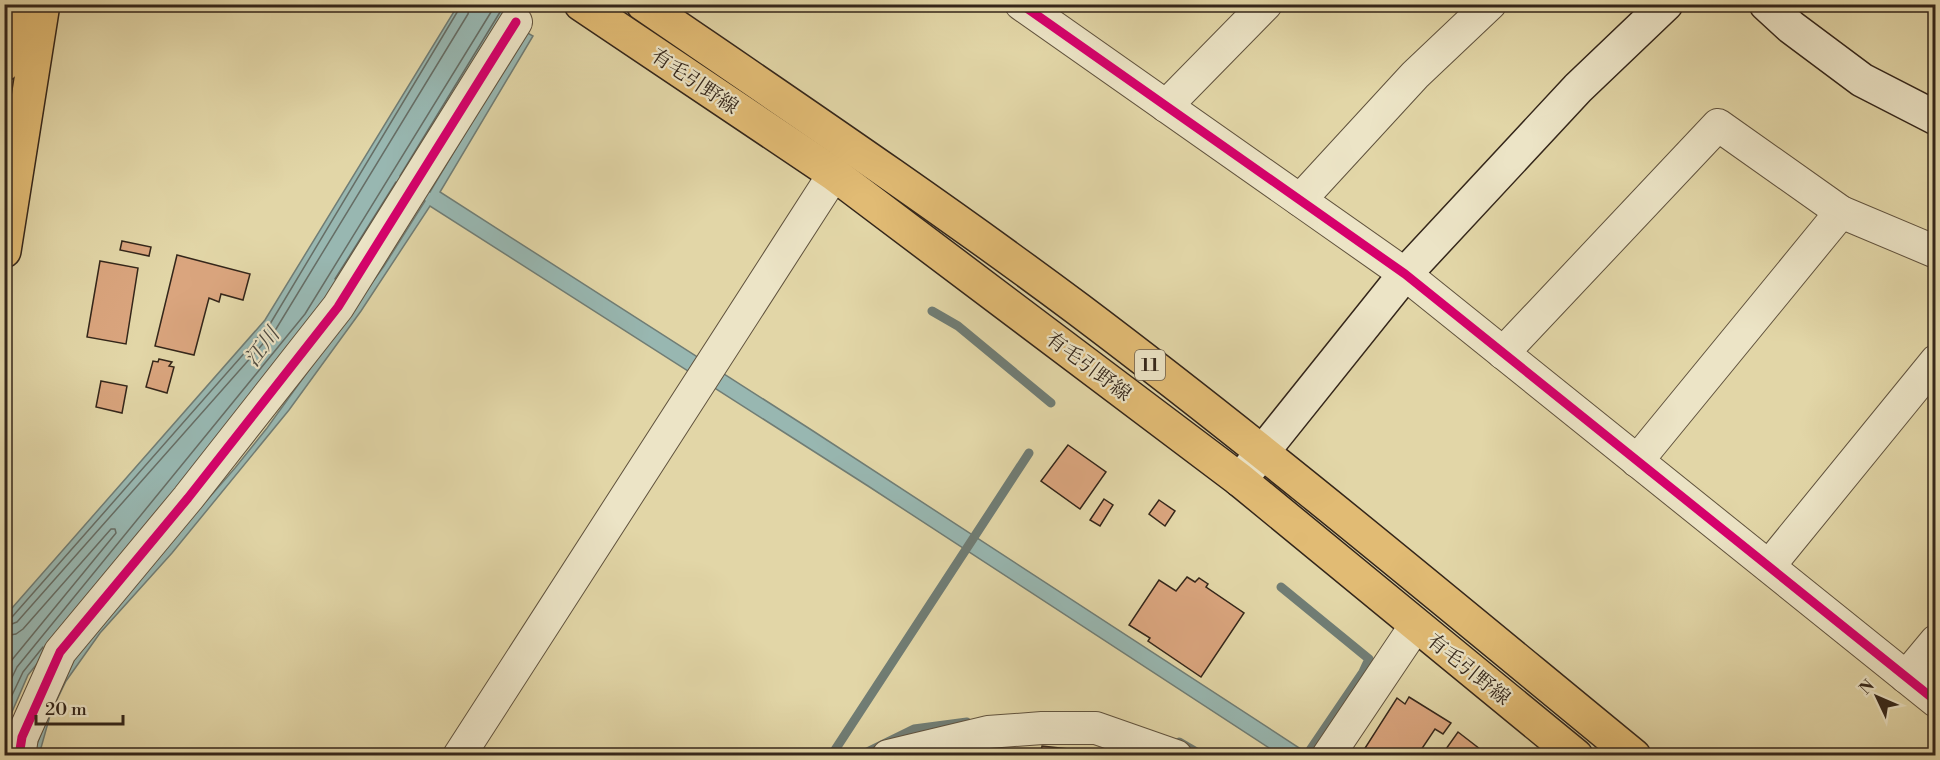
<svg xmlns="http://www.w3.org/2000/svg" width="1940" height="760" viewBox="0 0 1940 760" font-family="'Libre Bodoni','Noto Serif JP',serif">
<rect width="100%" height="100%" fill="#e2d6a7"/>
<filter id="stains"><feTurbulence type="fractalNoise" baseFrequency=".00333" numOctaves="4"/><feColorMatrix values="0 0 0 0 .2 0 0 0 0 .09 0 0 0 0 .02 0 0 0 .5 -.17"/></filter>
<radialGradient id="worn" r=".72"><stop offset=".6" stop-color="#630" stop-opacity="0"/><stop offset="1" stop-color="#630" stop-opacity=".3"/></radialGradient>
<polygon fill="#98b7b1" stroke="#707d75" stroke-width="1.5" points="512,4 405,178 430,192 526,32 533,36 440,192 810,429 1310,755 1280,755 868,486 430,206 361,311 289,410 172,553 100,633 66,681 51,712 39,755 33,755 63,673 98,625 235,468 267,428 384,266 425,201 400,186 316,322 28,675 5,728 5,616 265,320 458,5"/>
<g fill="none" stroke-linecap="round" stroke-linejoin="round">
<g stroke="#666e66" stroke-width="1.5">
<polyline points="400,176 505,4"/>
<polyline points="335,279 396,182"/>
<polyline points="4,619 12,617 270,324 462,4"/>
<polyline points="4,627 17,622 276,329 468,14 470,4"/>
<polyline points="4,636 16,634 23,629 111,529 115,529 116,533 11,661 4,672"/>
<polyline points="4,694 17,667 305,314 496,4"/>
<polyline points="4,712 23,672 43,647"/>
</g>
<g stroke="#707d75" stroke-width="9">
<polyline points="932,311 958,326 1051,403"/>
<polyline points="1281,587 1369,659 1363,672 1306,756"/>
<polyline points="1179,742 1203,756"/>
<polyline points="831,756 1029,453"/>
<polyline points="859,756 914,729 967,722"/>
</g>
</g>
<g fill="#daa57e" stroke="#34261a" stroke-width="1.5">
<polygon points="122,241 151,247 149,256 120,250"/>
<polygon points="177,255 250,274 243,300 221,294 219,302 209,298 194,355 155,346"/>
<polygon points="100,261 138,268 126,344 87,337"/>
<polygon points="159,359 172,362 169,366 174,367 167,393 146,387 153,361 158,362"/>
<polygon points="101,381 127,386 122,413 96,407"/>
<polygon points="1068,445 1106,472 1080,509 1041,481"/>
<polygon points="1104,499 1113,505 1100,526 1090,520"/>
<polygon points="1159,500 1175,511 1165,526 1149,514"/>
<polygon points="1187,577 1195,582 1199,578 1208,584 1206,587 1244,613 1201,677 1148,641 1150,638 1129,625 1159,580 1176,591"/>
<polygon points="1409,697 1451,723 1443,734 1435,729 1417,756 1360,756 1397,698 1405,704"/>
<polygon points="1458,732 1489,756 1441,756"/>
<polygon points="1042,746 1068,749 1066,756 1040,756"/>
<polygon points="1076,751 1098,756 1074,756"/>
</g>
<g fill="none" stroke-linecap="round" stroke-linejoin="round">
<g stroke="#60523d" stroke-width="34">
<g id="street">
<polyline points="1021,4 1405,274 1936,701"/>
<polyline points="1166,106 1266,4"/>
<polyline points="1300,200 1415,75 1490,4"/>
<polyline points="1503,353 1718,125 1841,212 1936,252"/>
<polyline points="1637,461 1841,212"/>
<polyline points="1769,566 1936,361"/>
<polyline points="1906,677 1936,641"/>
<polyline points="19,756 22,737 60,652 188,498 338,307 516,22"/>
<polyline points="459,756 834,174"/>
<polyline points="888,756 988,732 1042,728 1096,728 1176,756"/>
<polyline points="1328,756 1416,625"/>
</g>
</g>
<g stroke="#34261a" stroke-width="36">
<g id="secondary">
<polyline points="1766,4 1791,27 1862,80 1936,118"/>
<polyline points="1240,480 1405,274 1578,88 1666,4"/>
</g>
</g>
<g stroke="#34261a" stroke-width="36">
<g id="primary">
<polyline points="581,4 834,174 1240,480 1576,756"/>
<path d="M643 4C789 104 936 203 1078 309 1268 452 1450 605 1634 756"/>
<polyline points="4,64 14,4"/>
<polyline points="4,251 43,4"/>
</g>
</g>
<use href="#street" stroke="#ece4c6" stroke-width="32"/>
<use href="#secondary" stroke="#ece4c6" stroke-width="33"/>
<use href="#primary" stroke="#e1bb74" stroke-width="33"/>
<g stroke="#ece4c6" stroke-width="13">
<g id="cycleway">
<polyline points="1021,4 1405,274 1936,701"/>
<polyline points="19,756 22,737 60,652 188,498 338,307 516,22"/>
</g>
</g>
<use href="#cycleway" stroke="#d6006c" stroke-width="9"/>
</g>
<g text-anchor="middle" stroke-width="4.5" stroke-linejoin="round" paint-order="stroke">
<rect fill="#ece4c6" stroke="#6b5f4e" stroke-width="1.5" x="1135" y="350" width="30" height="30" rx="4.5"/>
<g font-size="18" font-weight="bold" fill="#34261a">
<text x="1150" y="371">11</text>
</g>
<g font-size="20" fill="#34261a" stroke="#ece4c6">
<text transform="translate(695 81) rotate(34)" y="7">有毛引野線</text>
<text transform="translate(1089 366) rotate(37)" y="7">有毛引野線</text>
<text transform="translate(1469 669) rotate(39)" y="7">有毛引野線</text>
</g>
<g font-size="21" font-style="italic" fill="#4d4a40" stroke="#ece4c6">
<text transform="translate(262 347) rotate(-53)" y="7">江川</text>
</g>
</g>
<rect width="1940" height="760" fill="none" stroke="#e2d6a7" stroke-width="24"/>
<rect x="6" y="6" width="1928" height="748" fill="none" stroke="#34261a" stroke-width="3"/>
<rect x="12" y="12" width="1916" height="736" fill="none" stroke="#34261a" stroke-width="1.5"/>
<g transform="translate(1877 697) rotate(314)" stroke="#ece4c6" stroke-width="4.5" paint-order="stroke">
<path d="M0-4.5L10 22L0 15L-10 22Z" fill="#34261a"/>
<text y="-9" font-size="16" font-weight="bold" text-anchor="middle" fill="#34261a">N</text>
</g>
<path d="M36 715v9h87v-9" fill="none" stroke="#34261a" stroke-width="3"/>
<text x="45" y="715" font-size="18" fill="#34261a" stroke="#ece4c6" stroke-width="4.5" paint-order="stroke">20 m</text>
<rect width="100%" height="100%" filter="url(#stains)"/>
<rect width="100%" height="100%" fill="url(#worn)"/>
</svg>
